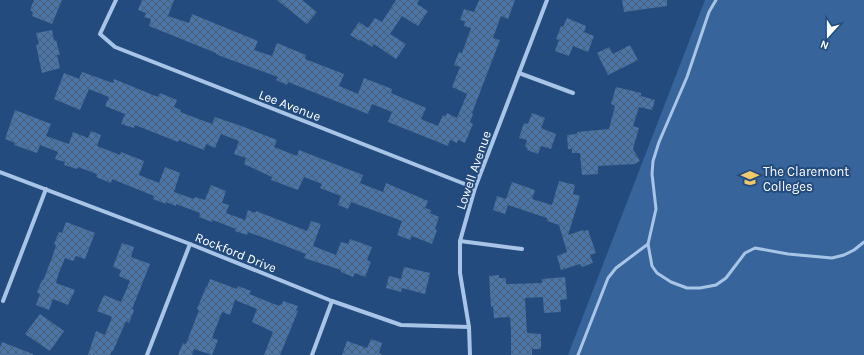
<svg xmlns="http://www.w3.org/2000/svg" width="864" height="355" viewBox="0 0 864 355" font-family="Karla,sans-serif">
<defs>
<pattern id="building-cross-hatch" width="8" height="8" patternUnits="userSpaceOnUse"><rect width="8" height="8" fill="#4b75a6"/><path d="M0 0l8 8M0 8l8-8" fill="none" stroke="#4c5e74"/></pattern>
</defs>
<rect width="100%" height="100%" fill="#234b7d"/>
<polygon fill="#37659b" points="705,0 864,0 864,355 568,355"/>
<g fill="url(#building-cross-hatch)">
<polygon points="34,0 62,0 52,24 32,16 33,12 30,10"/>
<polygon points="142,0 174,0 168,16 189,23 192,14 258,41 254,50 272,56 277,43 306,55 305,59 344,74 339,86 358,94 364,78 392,89 391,93 426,108 421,119 438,126 443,115 446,116 447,113 457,118 467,94 452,87 460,67 454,65 459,52 462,53 471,28 464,26 465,21 460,20 464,9 474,12 479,0 515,0 508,19 501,16 493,38 500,40 472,113 473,114 470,122 473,124 465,143 458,140 457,143 450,140 448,146 388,122 392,112 372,104 368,114 288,82 287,85 276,80 278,77 223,57 216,54 216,53 149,26 151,19 144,17 146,13 138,10"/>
<polygon points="277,0 302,0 317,12 307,24"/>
<polygon points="396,0 419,0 417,4 428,11 418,26 402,16 390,34 406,44 396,59 374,44 372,47 361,40 360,41 350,35 359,22 368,28 375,18 382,22"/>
<polygon points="622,0 667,0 667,6 624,12"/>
<polygon points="567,18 586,26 584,32 594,36 588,52 573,46 569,56 555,51 559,40 556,39 561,26 563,27"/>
<polygon points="52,30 54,41 56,40 60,55 57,55 60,68 42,73 36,45 39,44 36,33"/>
<polygon points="630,45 638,60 608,75 597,53 609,47 613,54"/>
<polygon points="82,72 113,83 114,79 158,97 160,93 177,100 174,107 181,110 180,112 212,124 215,117 244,127 277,140 274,147 297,156 299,150 363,175 360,183 383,192 386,183 428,201 425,208 431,210 430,213 439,217 435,229 437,230 432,244 412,236 410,240 397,235 402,221 351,202 348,209 338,205 341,196 320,188 322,184 304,177 298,190 271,180 272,177 244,164 246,158 234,154 239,141 221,134 215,148 206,144 204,150 179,140 178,142 135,125 134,128 121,124 125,114 105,106 109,97 89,89 80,110 54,99 64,73 79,79"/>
<polygon points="616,87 641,93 641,96 655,100 652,110 639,107 633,126 639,128 633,149 640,161 635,164 598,166 598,174 582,175 580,153 572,153 572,149 568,149 567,135 577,134 577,132 609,129 615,106 611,104"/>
<polygon points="15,110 51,124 46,136 69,144 73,132 88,138 91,131 101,135 97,146 120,155 121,152 144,161 139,175 159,183 165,167 180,173 174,192 194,199 195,197 205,200 211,185 226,191 222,203 229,205 226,213 245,220 248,210 255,213 256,211 307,231 311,221 321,224 313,246 336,255 341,242 348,244 350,239 372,247 367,260 371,262 365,277 355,273 353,277 341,272 341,270 304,258 306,254 283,245 248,232 247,235 235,231 236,229 213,220 212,222 199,217 200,213 176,204 176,206 166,202 166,204 153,199 154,196 112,179 111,183 96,177 97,174 78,167 77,169 64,165 65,162 55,159 58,152 40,145 37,153 14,145 15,143 5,139"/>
<polygon points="532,113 545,118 541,128 556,134 551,149 541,146 538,154 527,150 528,148 525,147 527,140 519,138 524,123 528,124"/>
<polygon points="559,181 575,185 573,194 580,196 568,235 583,230 584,231 588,230 596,253 590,255 593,263 582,267 580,264 561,270 557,256 567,252 559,225 547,221 547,218 508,205 505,214 493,210 497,196 506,199 512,182 535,190 532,199 552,205"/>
<polygon points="66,222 95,233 85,259 76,256 73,261 65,258 58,275 56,283 75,290 68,305 53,299 49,310 36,305 40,294 37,292 42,280 43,281 53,255 56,245 54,244 59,232 62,233"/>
<polygon points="122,243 134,247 131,257 150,264 132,309 134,310 129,323 126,321 113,351 112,351 110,355 88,355 96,331 105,335 112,317 97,311 104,295 121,302 130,281 119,276 121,270 113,267"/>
<polygon points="404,267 430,273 425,294 402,288 401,292 386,288 389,276 401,279"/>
<polygon points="499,275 499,278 506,278 506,284 542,283 542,279 565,277 567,299 560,300 561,312 544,313 543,297 525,298 527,333 541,334 541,349 532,349 532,355 511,355 511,331 510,317 494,318 493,306 491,307 489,276"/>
<polygon points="210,279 237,289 238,286 251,291 249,294 279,306 280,304 282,305 283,301 298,306 296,310 298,311 280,355 264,355 273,332 252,322 257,309 235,300 230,315 222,312 212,338 218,340 212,355 194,349 192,355 178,355 183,343 186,344 199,310 197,309 206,287 207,287"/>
<polygon points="40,314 64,331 50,351 25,334"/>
<polygon points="371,339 382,343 379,353 383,355 342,355 347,341 367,348"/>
<polygon points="2,342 33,354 33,355 0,355 0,348"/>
</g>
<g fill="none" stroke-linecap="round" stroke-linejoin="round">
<g stroke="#a8c4e6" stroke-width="3">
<polyline points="716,0 709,12 687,77 659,142 653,161 652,174 656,209 648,244 652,266 657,273 671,282 687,288 700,288 716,285 726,278 745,253 755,248 788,254 832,258 844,255 854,250 864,242"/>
<polyline points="578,355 608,278 616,268 648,244"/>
</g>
<g stroke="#a8c4e6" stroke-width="4">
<polyline points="116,0 100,34 115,47 475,188"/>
<polyline points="519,73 573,93"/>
<polyline points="0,172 190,244 332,301 401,325 469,327"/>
<polyline points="460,241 522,249"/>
<polyline points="3,301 46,189"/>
<polyline points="147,355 190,244"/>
<polyline points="312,355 332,301"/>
<polyline points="470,355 469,327 460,273 460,241 475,188 547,0"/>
</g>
</g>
<defs>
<g id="university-bare" transform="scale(1.38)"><path d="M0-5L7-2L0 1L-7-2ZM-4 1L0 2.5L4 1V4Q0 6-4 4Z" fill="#f0c96b" stroke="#234b7d" stroke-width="2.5" paint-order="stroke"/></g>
</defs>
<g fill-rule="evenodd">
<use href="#university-bare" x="750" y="178"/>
</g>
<g text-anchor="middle" stroke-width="4" stroke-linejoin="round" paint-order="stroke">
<g font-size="13" fill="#fff" stroke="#234b7d">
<text transform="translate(290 105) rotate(21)" y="5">Lee Avenue</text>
<text transform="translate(473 170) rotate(-71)" y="5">Lowell Avenue</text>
<text transform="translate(236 252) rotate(22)" y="5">Rockford Drive</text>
</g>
<g font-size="13" fill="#fff" stroke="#234b7d" text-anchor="start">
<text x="763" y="176">The Claremont<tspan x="763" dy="15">Colleges</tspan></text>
</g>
</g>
<g transform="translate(828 36) rotate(201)" stroke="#234b7d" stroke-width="3" paint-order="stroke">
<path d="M0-3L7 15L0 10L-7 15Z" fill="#ffffff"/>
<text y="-6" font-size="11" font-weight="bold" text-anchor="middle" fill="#ffffff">N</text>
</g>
</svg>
